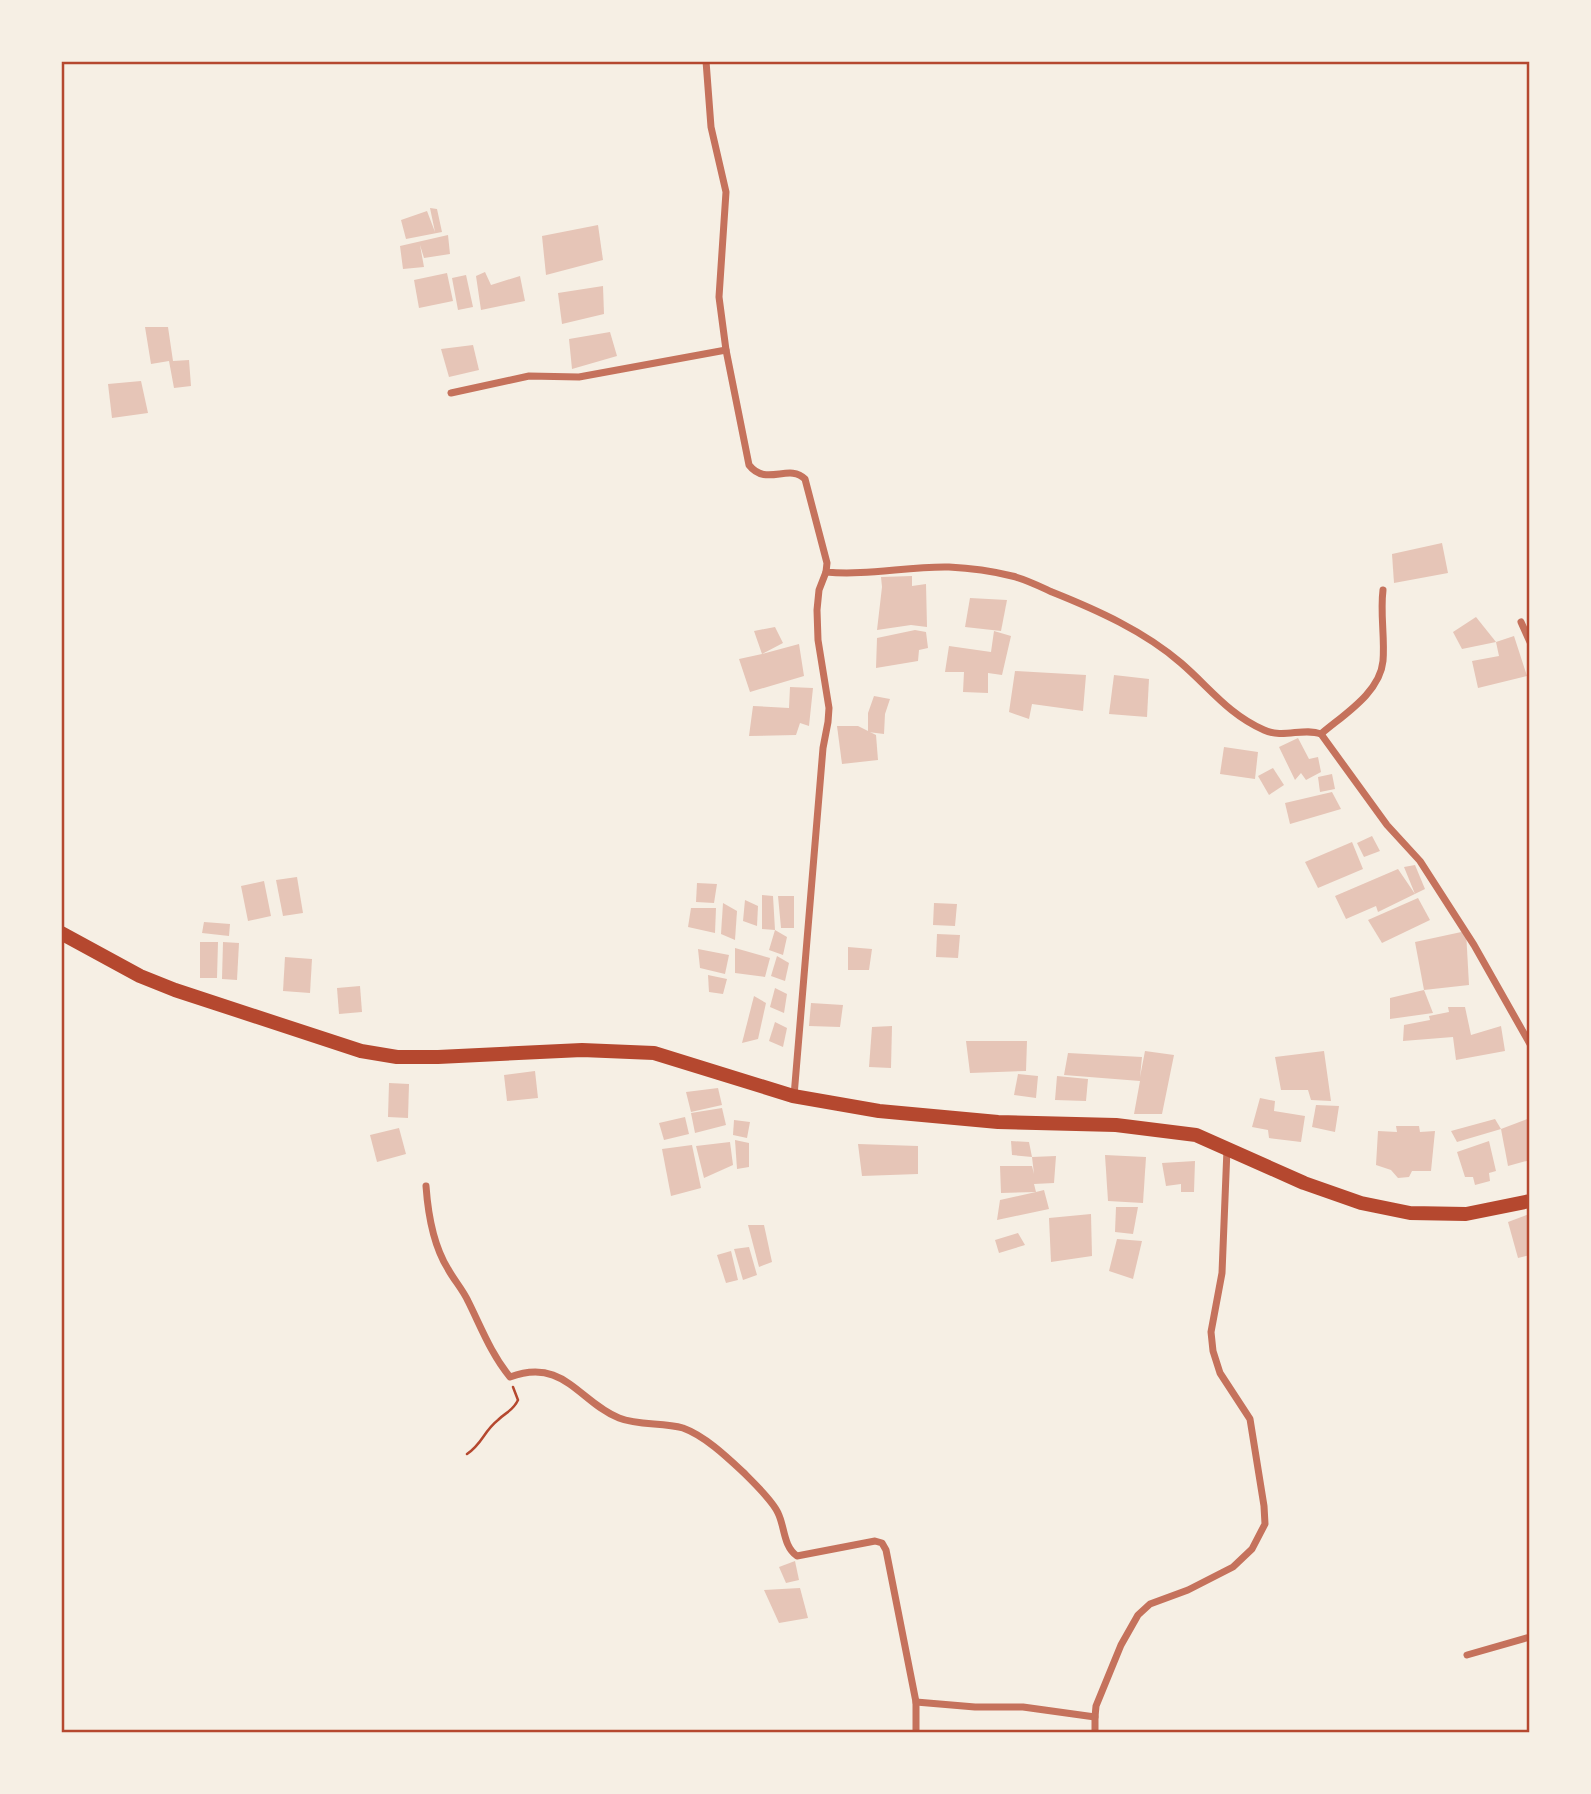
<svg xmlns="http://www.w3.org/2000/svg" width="1591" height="1794" viewBox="0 0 1591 1794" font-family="Raleway,sans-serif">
<rect width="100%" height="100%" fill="#f6efe4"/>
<g fill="#e6c5b7">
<polygon points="430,208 437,209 442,232 406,239 401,220 427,211 435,232"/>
<polygon points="598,225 603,260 546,275 542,236"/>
<polygon points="448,235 450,254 424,258 420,245 424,267 403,269 400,246"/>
<polygon points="485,272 491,285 520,276 525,301 481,310 476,276"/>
<polygon points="447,273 453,301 419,308 414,280"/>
<polygon points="466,275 473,307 458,310 452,278"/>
<polygon points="603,286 604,314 562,324 558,293"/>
<polygon points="145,327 168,327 173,361 189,360 191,386 174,388 169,361 151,364"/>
<polygon points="610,332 617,356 572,369 569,339"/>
<polygon points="473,345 479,370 449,377 441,349"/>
<polygon points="141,381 148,413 112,418 108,384"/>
<polygon points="1442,543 1448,573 1394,583 1392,554"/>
<polygon points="912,576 912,586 926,584 927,627 911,625 877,630 882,587 881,577"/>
<polygon points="970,598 1007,600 1001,631 965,627"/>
<polygon points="1476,617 1496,642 1462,649 1453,632"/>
<polygon points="775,627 783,643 762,654 799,644 804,676 750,692 739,659 762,654 754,631"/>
<polygon points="915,630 926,632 928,648 919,650 918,661 876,668 877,638"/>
<polygon points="994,631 1011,636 1002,675 988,673 988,693 963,692 964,672 945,672 949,646 991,652"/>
<polygon points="1514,636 1527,676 1478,688 1472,661 1499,656 1496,642"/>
<polygon points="1015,671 1086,675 1083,711 1032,704 1029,719 1009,712"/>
<polygon points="1114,675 1149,679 1147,717 1109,714"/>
<polygon points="790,687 813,688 809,726 800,723 796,735 749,736 753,706 789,708"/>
<polygon points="874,696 890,699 885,714 884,734 868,732 868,713"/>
<polygon points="837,726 858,726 876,735 878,760 842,764"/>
<polygon points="1298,738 1309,759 1318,757 1321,772 1306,780 1301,773 1295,780 1279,747"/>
<polygon points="1224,747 1258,752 1255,779 1220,774"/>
<polygon points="1273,768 1284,785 1269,795 1258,776"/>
<polygon points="1332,774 1335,789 1320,792 1318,777"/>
<polygon points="1332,792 1341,809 1290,824 1285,803"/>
<polygon points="1372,836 1380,851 1364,857 1357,843"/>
<polygon points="1352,842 1363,869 1318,888 1305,862"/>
<polygon points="1415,865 1425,889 1378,912 1376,906 1346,919 1335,896 1398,869 1415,894 1404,867"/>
<polygon points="297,877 303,913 283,916 276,880"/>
<polygon points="264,881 271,916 248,921 241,886"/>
<polygon points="697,883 717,884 714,903 696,902"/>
<polygon points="762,895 773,896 775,930 787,937 783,955 769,950 775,930 762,929"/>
<polygon points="778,896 794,896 794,928 781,928"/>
<polygon points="1418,898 1430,920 1382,943 1368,920"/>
<polygon points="745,900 758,906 757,926 743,921"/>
<polygon points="723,903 737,911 735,940 721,934"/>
<polygon points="934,903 957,904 955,926 933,925"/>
<polygon points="691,908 716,908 715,933 688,927"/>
<polygon points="204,922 230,924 229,936 202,933"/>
<polygon points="1466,931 1469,985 1424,990 1415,942"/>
<polygon points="937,934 960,935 958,958 936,957"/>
<polygon points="200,942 218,942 217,978 200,978"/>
<polygon points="223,942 239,943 237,980 222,979"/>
<polygon points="848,947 872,949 869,970 848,970"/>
<polygon points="735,948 770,958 765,977 735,973"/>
<polygon points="698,949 729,955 725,974 700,968"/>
<polygon points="777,956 789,963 785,981 771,976"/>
<polygon points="285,957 312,959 310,993 283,991"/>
<polygon points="708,975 727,979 723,994 709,992"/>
<polygon points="360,986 362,1012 339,1014 337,988"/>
<polygon points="775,988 787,994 784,1013 770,1007"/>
<polygon points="1424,990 1433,1013 1390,1019 1390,998"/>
<polygon points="754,996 766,1003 758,1039 742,1043"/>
<polygon points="811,1003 843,1005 840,1027 809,1026"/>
<polygon points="1448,1007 1465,1007 1471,1035 1501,1026 1505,1051 1456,1060 1453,1037 1403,1041 1404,1025 1430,1020 1429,1016 1449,1012"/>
<polygon points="775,1022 787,1028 783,1047 769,1041"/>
<polygon points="892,1026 891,1068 869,1067 872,1027"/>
<polygon points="966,1041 1027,1041 1026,1071 970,1073"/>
<polygon points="1145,1051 1174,1055 1162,1114 1134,1114 1140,1081 1064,1075 1068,1053 1142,1057 1140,1077"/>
<polygon points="1324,1051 1331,1101 1311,1100 1308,1090 1281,1090 1275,1057"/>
<polygon points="535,1071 538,1098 507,1101 504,1075"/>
<polygon points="1018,1074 1038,1076 1036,1098 1014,1095"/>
<polygon points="1057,1076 1088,1079 1086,1101 1055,1100"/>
<polygon points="389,1083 409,1084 408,1118 388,1117"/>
<polygon points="718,1088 722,1105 691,1112 686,1092"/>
<polygon points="1260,1098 1275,1101 1274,1111 1305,1116 1301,1142 1269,1138 1268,1130 1252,1127"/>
<polygon points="1316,1105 1339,1106 1335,1132 1312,1127"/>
<polygon points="722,1108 726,1125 695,1133 691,1113"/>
<polygon points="685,1117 689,1134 664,1140 659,1123"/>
<polygon points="1530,1118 1530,1160 1508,1166 1501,1129"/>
<polygon points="1495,1119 1501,1129 1457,1142 1451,1131"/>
<polygon points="734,1120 750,1122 747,1138 733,1135"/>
<polygon points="1396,1126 1419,1126 1420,1132 1435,1131 1431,1171 1412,1171 1409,1177 1398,1178 1391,1170 1376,1165 1378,1131 1397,1132"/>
<polygon points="399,1128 406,1154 377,1162 370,1135"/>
<polygon points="735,1140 749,1143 749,1167 737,1169"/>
<polygon points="1011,1141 1029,1142 1032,1157 1012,1155"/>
<polygon points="1489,1141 1496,1171 1489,1173 1490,1181 1475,1185 1473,1177 1465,1177 1457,1152"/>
<polygon points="730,1142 733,1165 704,1178 696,1146"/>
<polygon points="858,1144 918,1146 918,1174 862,1176"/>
<polygon points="692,1145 701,1188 671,1196 662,1149"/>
<polygon points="1105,1155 1146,1157 1143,1203 1108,1201"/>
<polygon points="1056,1156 1054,1183 1034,1184 1036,1192 1044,1190 1049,1209 997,1220 1000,1200 1036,1192 1001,1193 1000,1166 1032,1166 1034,1174 1032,1157"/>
<polygon points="1195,1161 1194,1192 1181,1192 1181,1184 1166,1186 1162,1163"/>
<polygon points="1116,1207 1138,1207 1133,1234 1115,1232"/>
<polygon points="1091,1214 1092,1256 1051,1262 1049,1218"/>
<polygon points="1529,1214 1530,1255 1518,1258 1508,1222"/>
<polygon points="748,1225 764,1225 772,1262 759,1267"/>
<polygon points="1018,1233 1025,1245 999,1253 995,1240"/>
<polygon points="1117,1239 1142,1241 1133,1279 1109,1271"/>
<polygon points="749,1247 757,1275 743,1280 734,1249"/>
<polygon points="731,1251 738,1280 726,1283 717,1255"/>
<polygon points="795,1561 799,1580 786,1583 779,1567"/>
<polygon points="800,1588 808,1618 779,1623 764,1590"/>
</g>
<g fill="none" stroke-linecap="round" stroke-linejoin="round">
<path stroke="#b5482f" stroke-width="2.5" d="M467 1454C483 1443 483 1432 498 1420 506 1412 513 1411 518 1400L513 1387"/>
<g stroke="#c5725c" stroke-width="7">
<path d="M706 61 711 127 726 192 719 297 726 350 749 465C766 487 789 463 805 479L827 563 826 572C867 576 908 566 949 567 970 568 992 571 1012 576 1025 579 1039 586 1052 592 1097 610 1144 631 1181 663 1210 688 1228 714 1264 730 1283 739 1304 727 1321 734L1387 825 1420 861 1474 945 1530 1044"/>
<polyline points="451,393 529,376 579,377 726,350"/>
<polyline points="1521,622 1530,642"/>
<path d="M1321 734C1343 715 1380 693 1383 661 1385 637 1380 614 1383 590"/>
<polyline points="794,1096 823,748 828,722 829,708 818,640 817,610 819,590 826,572"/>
<path d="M426 1186C428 1214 433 1245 448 1269 454 1280 463 1290 468 1301 481 1327 491 1354 510 1377 564 1357 579 1402 619 1418 639 1426 663 1422 683 1428 705 1436 727 1457 743 1472 753 1482 773 1501 778 1513 785 1527 783 1546 797 1556L875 1541 882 1543 886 1550 916 1702V1733"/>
<polyline points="1467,1655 1530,1637"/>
<polyline points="916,1702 975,1707 1023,1707 1095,1717 1096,1706 1121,1645 1138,1615 1150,1604 1188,1590 1233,1567 1252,1549 1265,1524 1264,1506 1250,1419 1220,1373 1213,1351 1211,1332 1222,1273 1227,1149"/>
<polyline points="1095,1717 1095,1733"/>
</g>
<polyline stroke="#b5482f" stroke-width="14" points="61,933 140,976 175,990 361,1051 397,1057 438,1057 582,1050 654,1053 793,1096 879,1111 998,1122 1116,1125 1196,1135 1304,1183 1361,1203 1410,1213 1466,1214 1530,1201"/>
</g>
<rect width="1591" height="1794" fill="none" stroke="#f6efe4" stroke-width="126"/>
<rect x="63" y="63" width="1465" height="1668" fill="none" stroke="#b5482f" stroke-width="2.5"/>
</svg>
